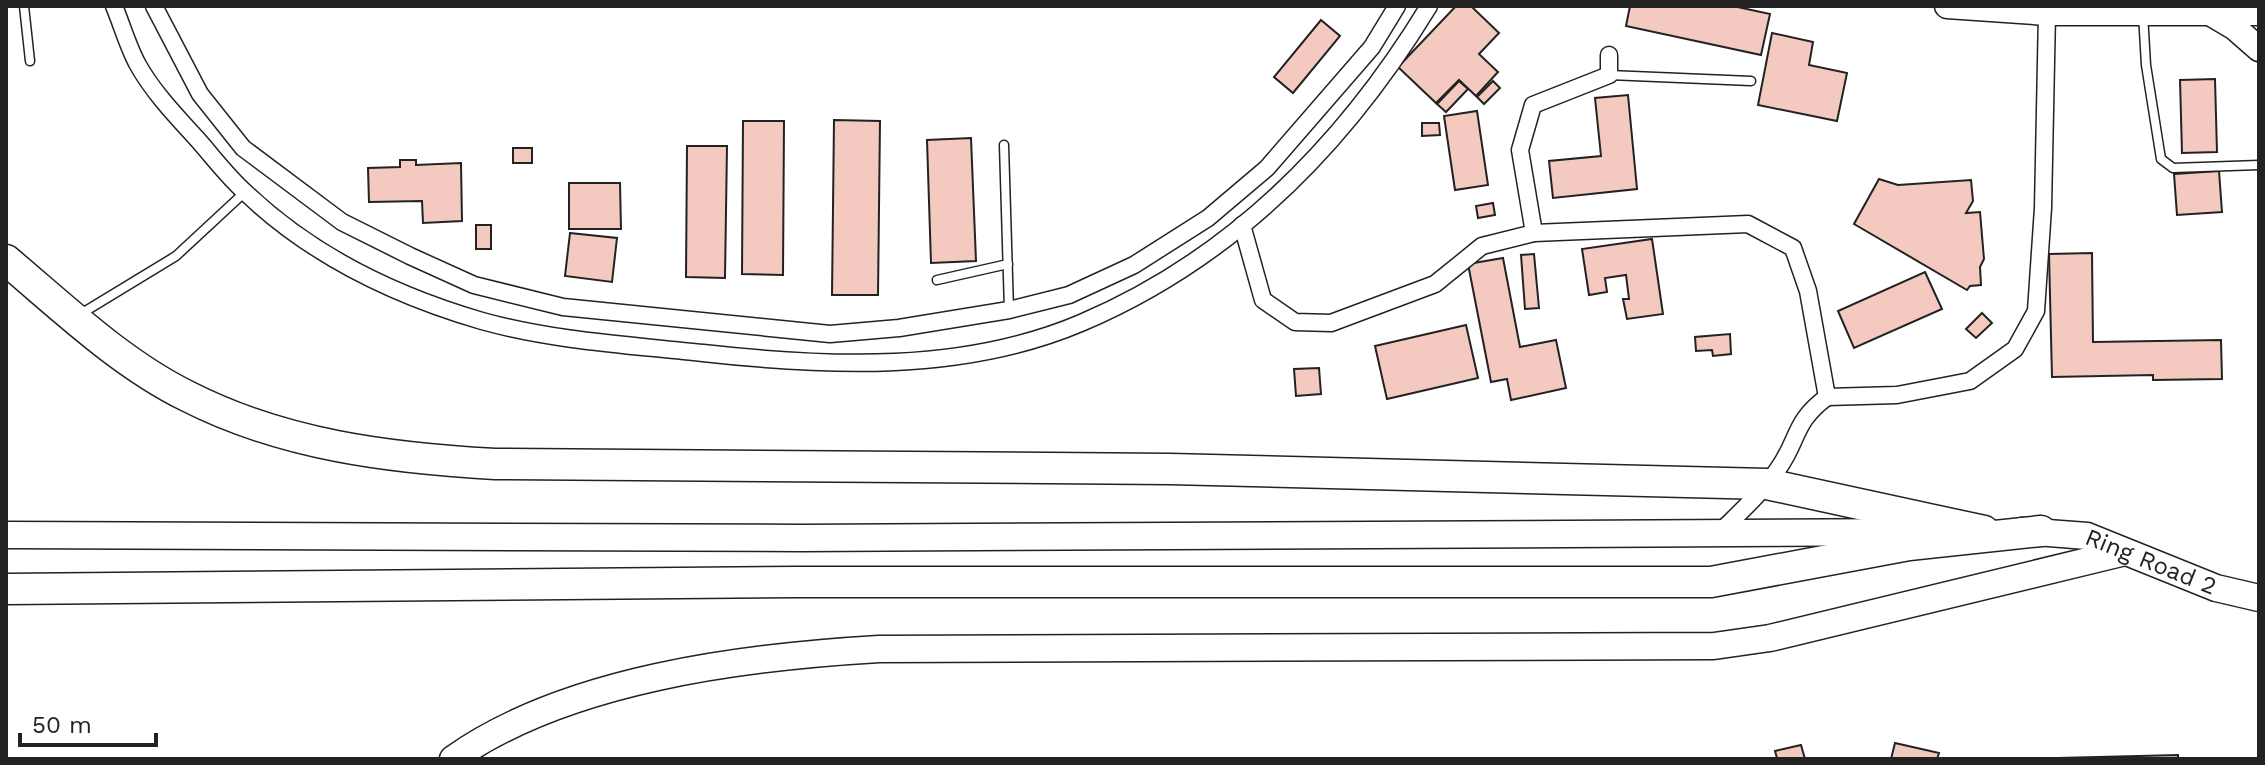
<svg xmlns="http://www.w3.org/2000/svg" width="2265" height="765" viewBox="0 0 2265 765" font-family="'Work Sans',sans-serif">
<rect width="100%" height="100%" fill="#fff"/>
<g fill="#f3c9c0" stroke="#222" stroke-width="2">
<polygon points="1456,6 1471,6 1499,33 1479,54 1498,72 1476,96 1459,80 1436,103 1398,67"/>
<polygon points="1630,6 1733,6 1770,14 1761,55 1626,26"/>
<polygon points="1321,20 1340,36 1293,93 1274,77"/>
<polygon points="1772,33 1813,42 1809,65 1847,73 1837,121 1758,105"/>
<polygon points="2215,79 2217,152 2182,153 2180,80"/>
<polygon points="1459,81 1468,89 1446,112 1437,104"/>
<polygon points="1493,81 1500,88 1484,104 1477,97"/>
<polygon points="1628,95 1637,189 1553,198 1549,161 1601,156 1595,98"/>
<polygon points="1477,111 1488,185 1455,190 1444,116"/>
<polygon points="834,120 880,121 878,295 832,295"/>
<polygon points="743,121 784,121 783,275 742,274"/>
<polygon points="1422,123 1439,123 1440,135 1422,136"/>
<polygon points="971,138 976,261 931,263 927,140"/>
<polygon points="687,146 727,146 725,278 686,277"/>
<rect x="513" y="148" width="19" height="15"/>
<polygon points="400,160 416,160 416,165 461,163 462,221 423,223 422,201 369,202 368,168 400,167"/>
<polygon points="2219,171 2222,212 2177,215 2174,174"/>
<polygon points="1879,179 1898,185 1971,180 1973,201 1966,213 1980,212 1984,259 1980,267 1981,285 1970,286 1967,290 1854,224"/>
<polygon points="569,183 620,183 621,229 569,229"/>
<polygon points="1493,203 1495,215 1478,218 1476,206"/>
<rect x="476" y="225" width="15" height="24"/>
<polygon points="570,233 617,238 612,282 565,276"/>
<polygon points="1652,239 1663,314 1627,319 1623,299 1629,299 1626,275 1605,278 1607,292 1589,295 1582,249"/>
<polygon points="2092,253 2093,342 2221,340 2222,379 2153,380 2153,375 2052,377 2049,254"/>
<polygon points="1534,254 1539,308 1525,309 1521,255"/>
<polygon points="1503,258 1520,347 1556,340 1566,388 1511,400 1507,379 1491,382 1468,264"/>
<polygon points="1925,272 1942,309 1854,348 1838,311"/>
<polygon points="1982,313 1992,323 1976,338 1966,329"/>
<polygon points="1466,325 1478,378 1387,399 1375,346"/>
<polygon points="1730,334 1731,354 1713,356 1712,350 1696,351 1695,337"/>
<polygon points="1319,368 1321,394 1296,396 1294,369"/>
<polygon points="1895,743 1939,753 1937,759 1891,759"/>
<polygon points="1801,745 1805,759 1774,759 1777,758 1775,751"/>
<polygon points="2178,755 2178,759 2058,759 2058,758"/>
</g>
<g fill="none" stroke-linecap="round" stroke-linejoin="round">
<g stroke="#222" stroke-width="11">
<g id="lane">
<polyline points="24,6 30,61"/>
<polyline points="2143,14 2146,65 2161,159 2173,168 2259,165"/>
<polyline points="1609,75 1751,81"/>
<polyline points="1004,145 1009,310"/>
<polyline points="937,280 1008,264"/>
<polyline points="79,315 176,256 245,192"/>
</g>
</g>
<g stroke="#222" stroke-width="19">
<g id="street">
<path d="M114 6C122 25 128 47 138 65 153 92 177 117 198 140 213 157 228 177 246 193 311 255 396 296 482 321 554 341 630 345 703 353 828 367 963 373 1081 323 1232 259 1345 144 1429 6"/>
<polyline points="154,6 200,94 243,148 342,222 410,256 474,285 563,307 830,334 899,328 1009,310 1069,295 1134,265 1208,218 1267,168 1372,47 1397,6"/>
<polyline points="1242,225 1263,300 1295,322 1331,323 1435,284 1482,246 1534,233 1748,224 1793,248 1808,291 1827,397 1897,395 1970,381 2015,349 2036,311 2043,208 2047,13"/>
<polyline points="1534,233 1520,150 1533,105 1609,75 1609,55"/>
<path d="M1717 535C1738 514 1761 494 1778 469 1799 440 1793 422 1827 397"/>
</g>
</g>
<g stroke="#222" stroke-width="27">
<g id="secondary">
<polyline points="1947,6 2047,13 2259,13"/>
<polyline points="2213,15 2235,28 2259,49"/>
</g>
</g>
<g stroke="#222" stroke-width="29">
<g id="primary">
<path id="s1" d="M2022 531 2087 536 2216 588 2259 598"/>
<polyline points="6,535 801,538 1926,532"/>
<path d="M453 759C566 679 743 657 879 649L1714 646 1770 638 2125 552"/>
</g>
</g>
<g stroke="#222" stroke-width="33">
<g id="highway">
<path d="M6 260C62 307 120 363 187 396 283 445 389 458 495 464L1170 469 1767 484 1984 531"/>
<polyline points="6,589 798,582 1711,582 1909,545 2041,531"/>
</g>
</g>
<use href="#lane" stroke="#fff" stroke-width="8"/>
<use href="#street" stroke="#fff" stroke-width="16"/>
<use href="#secondary" stroke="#fff" stroke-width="24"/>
<use href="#primary" stroke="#fff" stroke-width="26"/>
<use href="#highway" stroke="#fff" stroke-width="30"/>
</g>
<g text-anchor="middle" stroke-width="6" stroke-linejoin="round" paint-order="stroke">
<g font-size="24" fill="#222" stroke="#fff">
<text dy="8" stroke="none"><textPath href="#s1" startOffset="134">Ring Road 2</textPath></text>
</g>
</g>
<rect width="2265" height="765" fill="none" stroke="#222222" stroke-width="16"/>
<path d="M20 733v12h136v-12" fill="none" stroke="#222222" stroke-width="4"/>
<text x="32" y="733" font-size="24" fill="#222222" stroke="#ffffff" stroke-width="6" paint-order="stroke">50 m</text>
</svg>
